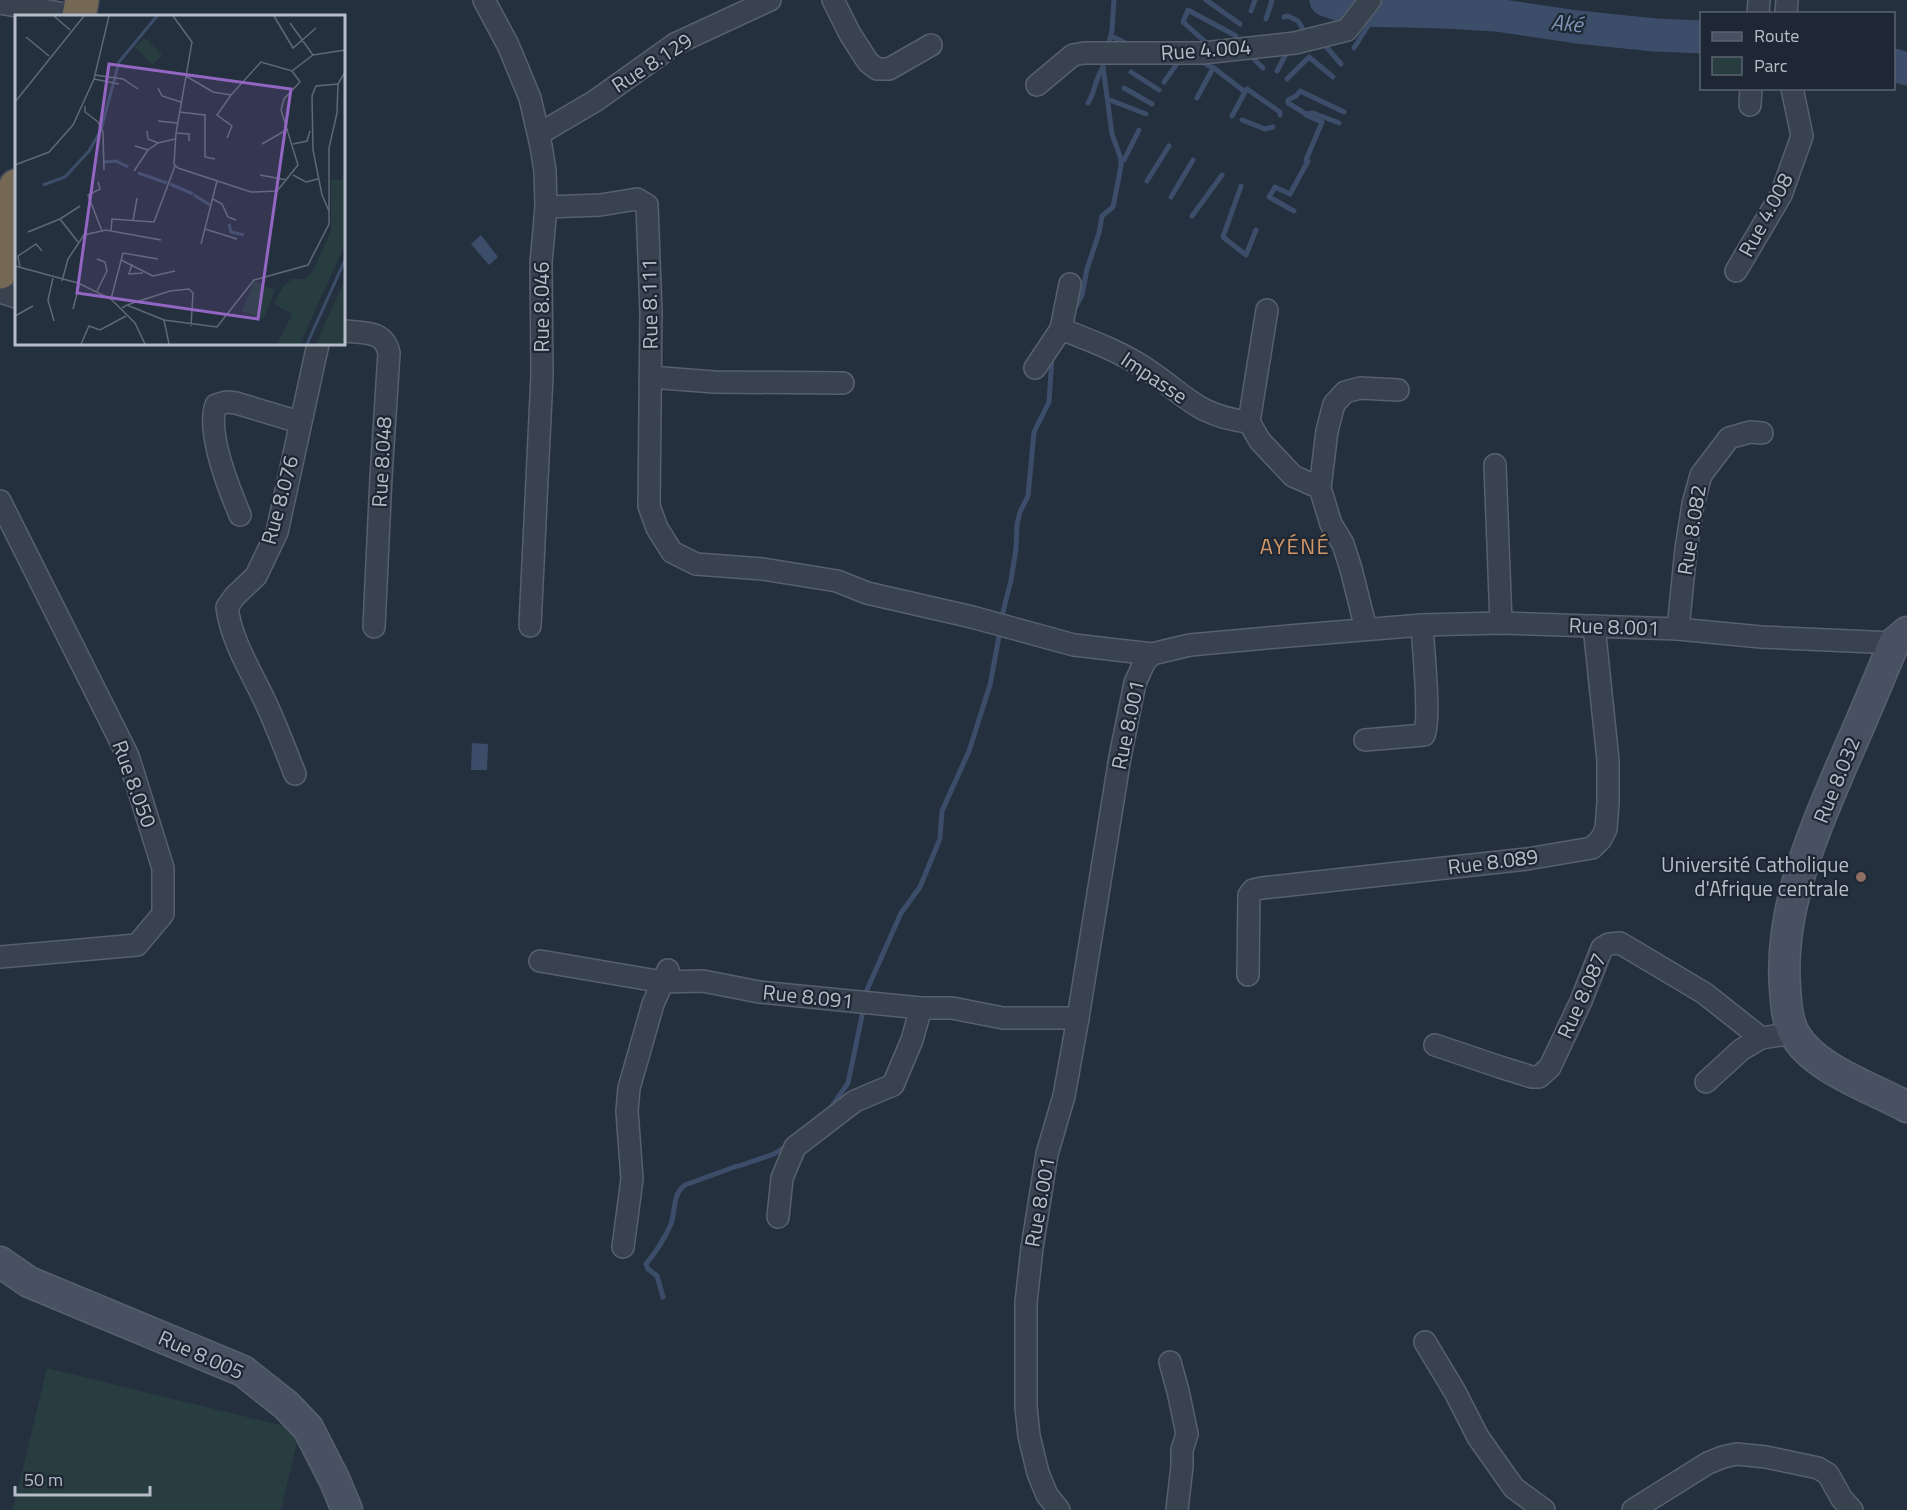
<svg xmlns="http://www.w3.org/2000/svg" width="1907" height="1510" viewBox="0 0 1907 1510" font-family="'Titillium Web',sans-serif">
<rect width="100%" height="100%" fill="#25303f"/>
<polygon fill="#273d40" points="47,1368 300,1430 281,1510 13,1510"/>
<g fill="#3b4d68">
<polygon points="481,235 498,257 489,265 471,244"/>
<polygon points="472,743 488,744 487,770 471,770"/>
</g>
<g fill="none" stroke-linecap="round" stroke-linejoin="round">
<g stroke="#3b4d68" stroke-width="5">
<polyline points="1206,0 1240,24"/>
<polyline points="1251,11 1255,0"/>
<polyline points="1284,17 1288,16 1298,21 1306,34"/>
<polyline points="1266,19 1272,0"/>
<polyline points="1113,37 1130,45"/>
<polyline points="1323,43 1341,64"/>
<polyline points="1210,46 1183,22 1188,10 1236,36"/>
<polyline points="1108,47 1112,30 1114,0"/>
<polyline points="1354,48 1371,21"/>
<polyline points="1249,54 1263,68"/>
<polyline points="1214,68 1245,92 1232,116"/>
<polyline points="1277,71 1288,50"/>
<polyline points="1131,72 1159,90"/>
<polyline points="1287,79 1309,57 1333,77"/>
<polyline points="1164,82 1181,58"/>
<polyline points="1124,88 1152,104"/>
<polyline points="1247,89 1280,112 1280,115"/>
<polyline points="1197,98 1213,68 1199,60"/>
<polyline points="1110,100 1146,114"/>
<path d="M1088 103C1095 92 1095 80 1102 69"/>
<polyline points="1242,120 1265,129 1273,127"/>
<polyline points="1339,123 1313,113 1306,114 1288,103 1288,100 1296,96 1300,91 1344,112"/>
<polyline points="1124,160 1139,130"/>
<polyline points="1147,181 1169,146"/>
<polyline points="1241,186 1223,237 1246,255 1256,230"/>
<polyline points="1171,197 1193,160"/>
<polyline points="1294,211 1269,197 1275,187 1290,194 1308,161 1306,160 1322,122 1306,115"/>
<polyline points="1192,216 1222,175"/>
<polyline points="1073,312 1082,295 1087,269 1099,233 1102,216 1113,207 1121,166 1121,159 1112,134 1103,67 1104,58"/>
<polyline points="1001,620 1011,580 1016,549 1017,524 1020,512 1028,496 1034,432 1049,402 1052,357"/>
<polyline points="940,838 942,811 969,751 990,685 1000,631"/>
<polyline points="866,992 901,913 920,887 939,841"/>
<polyline points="830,1109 848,1083 864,1006"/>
<polyline points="739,1166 774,1154 789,1144"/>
<path d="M663 1297 657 1276 648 1269 646 1264C656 1252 665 1238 671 1224 676 1209 672 1195 685 1185L737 1166"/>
</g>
<g stroke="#3b4d68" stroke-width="33">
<polyline points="1326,0 1356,10 1446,12 1496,15 1577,27 1655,35 1702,37"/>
<polyline points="1894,65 1907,69"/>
</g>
<g stroke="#57606c" stroke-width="24">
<g id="street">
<polyline points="484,0 508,45 530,98 541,146 545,171 546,207 541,263 542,375 530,626"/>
<polyline points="833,0 850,34 868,62 877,69 889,69 931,45"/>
<polyline points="0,3 65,14"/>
<polyline points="1758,14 1759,0"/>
<polyline points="1786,14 1787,0"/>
<polyline points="1037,85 1073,55 1084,53 1203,53 1295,43 1347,30 1370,0"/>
<polyline points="1750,105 1751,88"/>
<polyline points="539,134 595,101 675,44 770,0"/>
<polyline points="546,207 600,205 637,199 647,205 651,312 649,506 657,528 672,552 696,564 763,569 837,581 867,593 972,617 1074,645 1152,654"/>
<polyline points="1736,271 1781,195 1802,136 1792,88"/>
<polyline points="0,292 16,297"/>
<polyline points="1267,310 1249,422 1260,441 1293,476 1320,488 1331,524 1343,544 1351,569 1366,629"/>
<path d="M1061 329C1089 340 1119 351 1145 368 1185 394 1196 416 1249 422"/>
<path d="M344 331C364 333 384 330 389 353L381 477 374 627"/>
<polyline points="1035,368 1061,329 1070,284"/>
<polyline points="650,377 714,382 843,383"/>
<polyline points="1495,465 1501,623"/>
<polyline points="1320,488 1327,431 1334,404 1345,392 1360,388 1398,390"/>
<polyline points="0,501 128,756 163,868 163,914 137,945 0,957"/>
<path d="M240 515C229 489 206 432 216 405L226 402 236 403 299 422"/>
<polyline points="1678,629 1686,549 1693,504 1701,475 1729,438 1750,432 1762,433"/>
<path d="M1365 740 1424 735C1431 719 1423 647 1422 625"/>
<path d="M295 774C285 749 275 722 263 697 249 668 231 639 227 607L235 596 256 576 277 532 318 344"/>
<polyline points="540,961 663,982 703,981 759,992 921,1008 952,1008 1003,1018 1078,1018"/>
<polyline points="1248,975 1249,895 1253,890 1262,888 1527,859 1592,848 1601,839 1606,829 1608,803 1608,760 1594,626"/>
<polyline points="1435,1045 1500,1067 1532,1077 1539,1077 1550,1067 1581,1001 1602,948 1609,944 1620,943 1704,993 1761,1038 1794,1033"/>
<polyline points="1706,1082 1741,1050 1761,1038"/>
<polyline points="778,1217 782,1178 795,1147 855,1101 893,1085 912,1040 921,1008"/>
<polyline points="623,1247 632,1179 627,1111 629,1088 653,1004 668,970"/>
<polyline points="1425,1342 1455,1392 1478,1437 1514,1488 1544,1510"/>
<polyline points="1170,1362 1178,1391 1187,1434 1182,1450 1182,1466 1177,1510"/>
<polyline points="1059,1510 1047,1495 1038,1473 1029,1436 1026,1407 1026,1303 1032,1248 1047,1154 1064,1096 1078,1018 1120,757 1135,683 1145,661 1152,654 1190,645 1289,636 1422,625 1501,623 1678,629 1761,637 1894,643"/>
<polyline points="1633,1510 1708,1463 1723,1457 1737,1454 1766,1457 1818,1468 1828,1474 1842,1499 1852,1510"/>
</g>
</g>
<g stroke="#57606c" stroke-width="33">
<g id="secondary">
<path d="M1907 632 1894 643C1877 684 1860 725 1842 765 1812 836 1779 910 1785 988 1786 1003 1787 1020 1794 1033 1813 1069 1873 1088 1907 1107"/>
<polyline points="0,1262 29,1282 243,1371 286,1405 308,1428 335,1481 347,1510"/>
</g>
</g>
<g stroke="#444d59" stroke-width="36">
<g id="highway">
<polyline points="79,16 82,0"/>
<polyline points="0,223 16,186"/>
<polyline points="0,272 16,232"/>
</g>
</g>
<use href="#street" stroke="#39424f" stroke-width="21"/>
<use href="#secondary" stroke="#475162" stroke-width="30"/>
<use href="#highway" stroke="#756956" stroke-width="33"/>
</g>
<circle fill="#8d6e63" stroke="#1e2734" stroke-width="2" cx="1861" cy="877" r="6"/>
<g text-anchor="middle" stroke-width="4.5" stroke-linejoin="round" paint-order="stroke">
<g font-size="21" fill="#b6bdc9" stroke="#1e2734">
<text transform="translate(1206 50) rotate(-4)" y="7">Rue 4.004</text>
<text transform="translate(652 63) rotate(-33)" y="7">Rue 8.129</text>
<text transform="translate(1766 215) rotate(-62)" y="7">Rue 4.008</text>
<text transform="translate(650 304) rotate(-91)" y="7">Rue 8.111</text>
<text transform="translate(542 307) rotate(-90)" y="7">Rue 8.046</text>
<text transform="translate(1154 378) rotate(34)" y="7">Impasse</text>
<text transform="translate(382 462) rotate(-87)" y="7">Rue 8.048</text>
<text transform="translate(280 500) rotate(-75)" y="7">Rue 8.076</text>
<text transform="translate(1692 530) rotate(-81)" y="7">Rue 8.082</text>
<text transform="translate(1614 627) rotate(2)" y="7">Rue 8.001</text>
<text transform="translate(1128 725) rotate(-78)" y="7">Rue 8.001</text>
<text transform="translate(1837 780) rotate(-68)" y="7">Rue 8.032</text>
<text transform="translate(134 784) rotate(70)" y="7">Rue 8.050</text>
<text transform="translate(1493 862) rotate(-7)" y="7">Rue 8.089</text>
<text transform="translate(1582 996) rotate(-66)" y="7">Rue 8.087</text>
<text transform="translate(808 997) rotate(6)" y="7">Rue 8.091</text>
<text transform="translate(1040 1202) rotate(-80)" y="7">Rue 8.001</text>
<text transform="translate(201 1355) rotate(24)" y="7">Rue 8.005</text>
</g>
<g font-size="21" fill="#b6bdc9" stroke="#1e2734" text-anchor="end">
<text x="1849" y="872">Université Catholique<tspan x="1849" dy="24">d'Afrique centrale</tspan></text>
</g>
<g font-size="22" font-style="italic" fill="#7d93b1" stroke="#1e2734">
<text transform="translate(1567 23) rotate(6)" y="8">Aké</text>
</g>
<g font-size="22" letter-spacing="1.5" fill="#d39767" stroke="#1e2734">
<text x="1295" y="554">AYÉNÉ</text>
</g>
</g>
<g transform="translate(15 15)">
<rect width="330" height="330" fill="#25303f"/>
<path d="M130 23 147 40 137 50 120 32ZM330 154V229L285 329H262L277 299 259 289 267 273 277 264H290L299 254 316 215V165H327ZM330 264V329H301ZM239 266 260 275 249 304 227 296Z" fill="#273d40"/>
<path fill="none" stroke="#3b4d68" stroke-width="3" d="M89 147 101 146 113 152M123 158 152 168M155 169 178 179M28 170 50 162 74 136 86 115 104 47 142 1M179 180 195 190M214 209 216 217 229 220M292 329 330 245"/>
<path fill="none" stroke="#5f6876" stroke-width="1.5" d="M39 1 55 15M158 1 177 27 161 118 159 149 163 153 236 177 262 176 283 150 266 95 269 84 285 67 277 56M259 1 278 33 301 13M275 8 298 40M11 22 34 41M80 60 108 64 123 74M171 61 198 77 216 80 246 47 277 56 298 40 330 35M79 64 104 69M143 73 147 81 166 87M0 87 69 1M70 91V97L83 107 88 117 89 155M164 97 190 100V142L200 144M143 106 162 108M132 116 133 124 143 128M161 118 174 119V126M212 123 217 111 202 100 216 80M247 129 273 114M278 129 292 126 295 116M120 131 133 135 143 128 160 124M0 150 34 137 58 110 79 64 94 1M119 156 133 135M245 160 272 165M278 160 291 167 303 164M83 167 85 174 73 180 87 216M198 184 207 189 213 202 221 205M314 196 307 180 298 135 297 81 301 71 323 69M45 204 65 191M118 206 122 183M190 214 222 224M96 216 97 204 139 207 160 151M13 217 45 204 63 227M186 229 202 166M82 244 90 247 92 256 82 276M106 245 138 261 160 256M117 249 114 259 128 258M0 251 63 268 96 284 120 308 130 329M5 253 3 241 21 229 27 236M38 263 33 285 39 306M47 266 53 244 69 220 91 215 146 225M96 284 108 238 143 244M112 290 155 276 174 274 178 278 176 311M107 293 112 290 149 305 202 312 239 265 293 250 314 209V133L322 98 323 69 330 57M58 294 64 271M0 301 18 291M149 305 154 329M66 329 74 311 85 315 111 301"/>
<path fill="#9366c3" fill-opacity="0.15" stroke="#9366c3" stroke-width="3" d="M94 49 276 74 243 304 62 278Z"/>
<rect width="330" height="330" fill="none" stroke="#b6bdc9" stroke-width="3"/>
</g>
<rect x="1700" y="12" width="195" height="78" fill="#1e2734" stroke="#5b6370" stroke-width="1.5"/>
<rect x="1712" y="32" width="30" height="9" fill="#475162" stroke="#5b6370" stroke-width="1.5"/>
<text x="1754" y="42" font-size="18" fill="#b6bdc9">Route</text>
<rect x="1712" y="57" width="30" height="18" fill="#273d40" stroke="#5b6370" stroke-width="1.5"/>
<text x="1754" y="72" font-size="18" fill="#b6bdc9">Parc</text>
<path d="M15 1486v9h135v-9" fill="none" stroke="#b6bdc9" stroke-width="3"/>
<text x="24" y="1486" font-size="18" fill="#b6bdc9" stroke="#1e2734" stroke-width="4.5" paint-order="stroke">50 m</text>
</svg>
